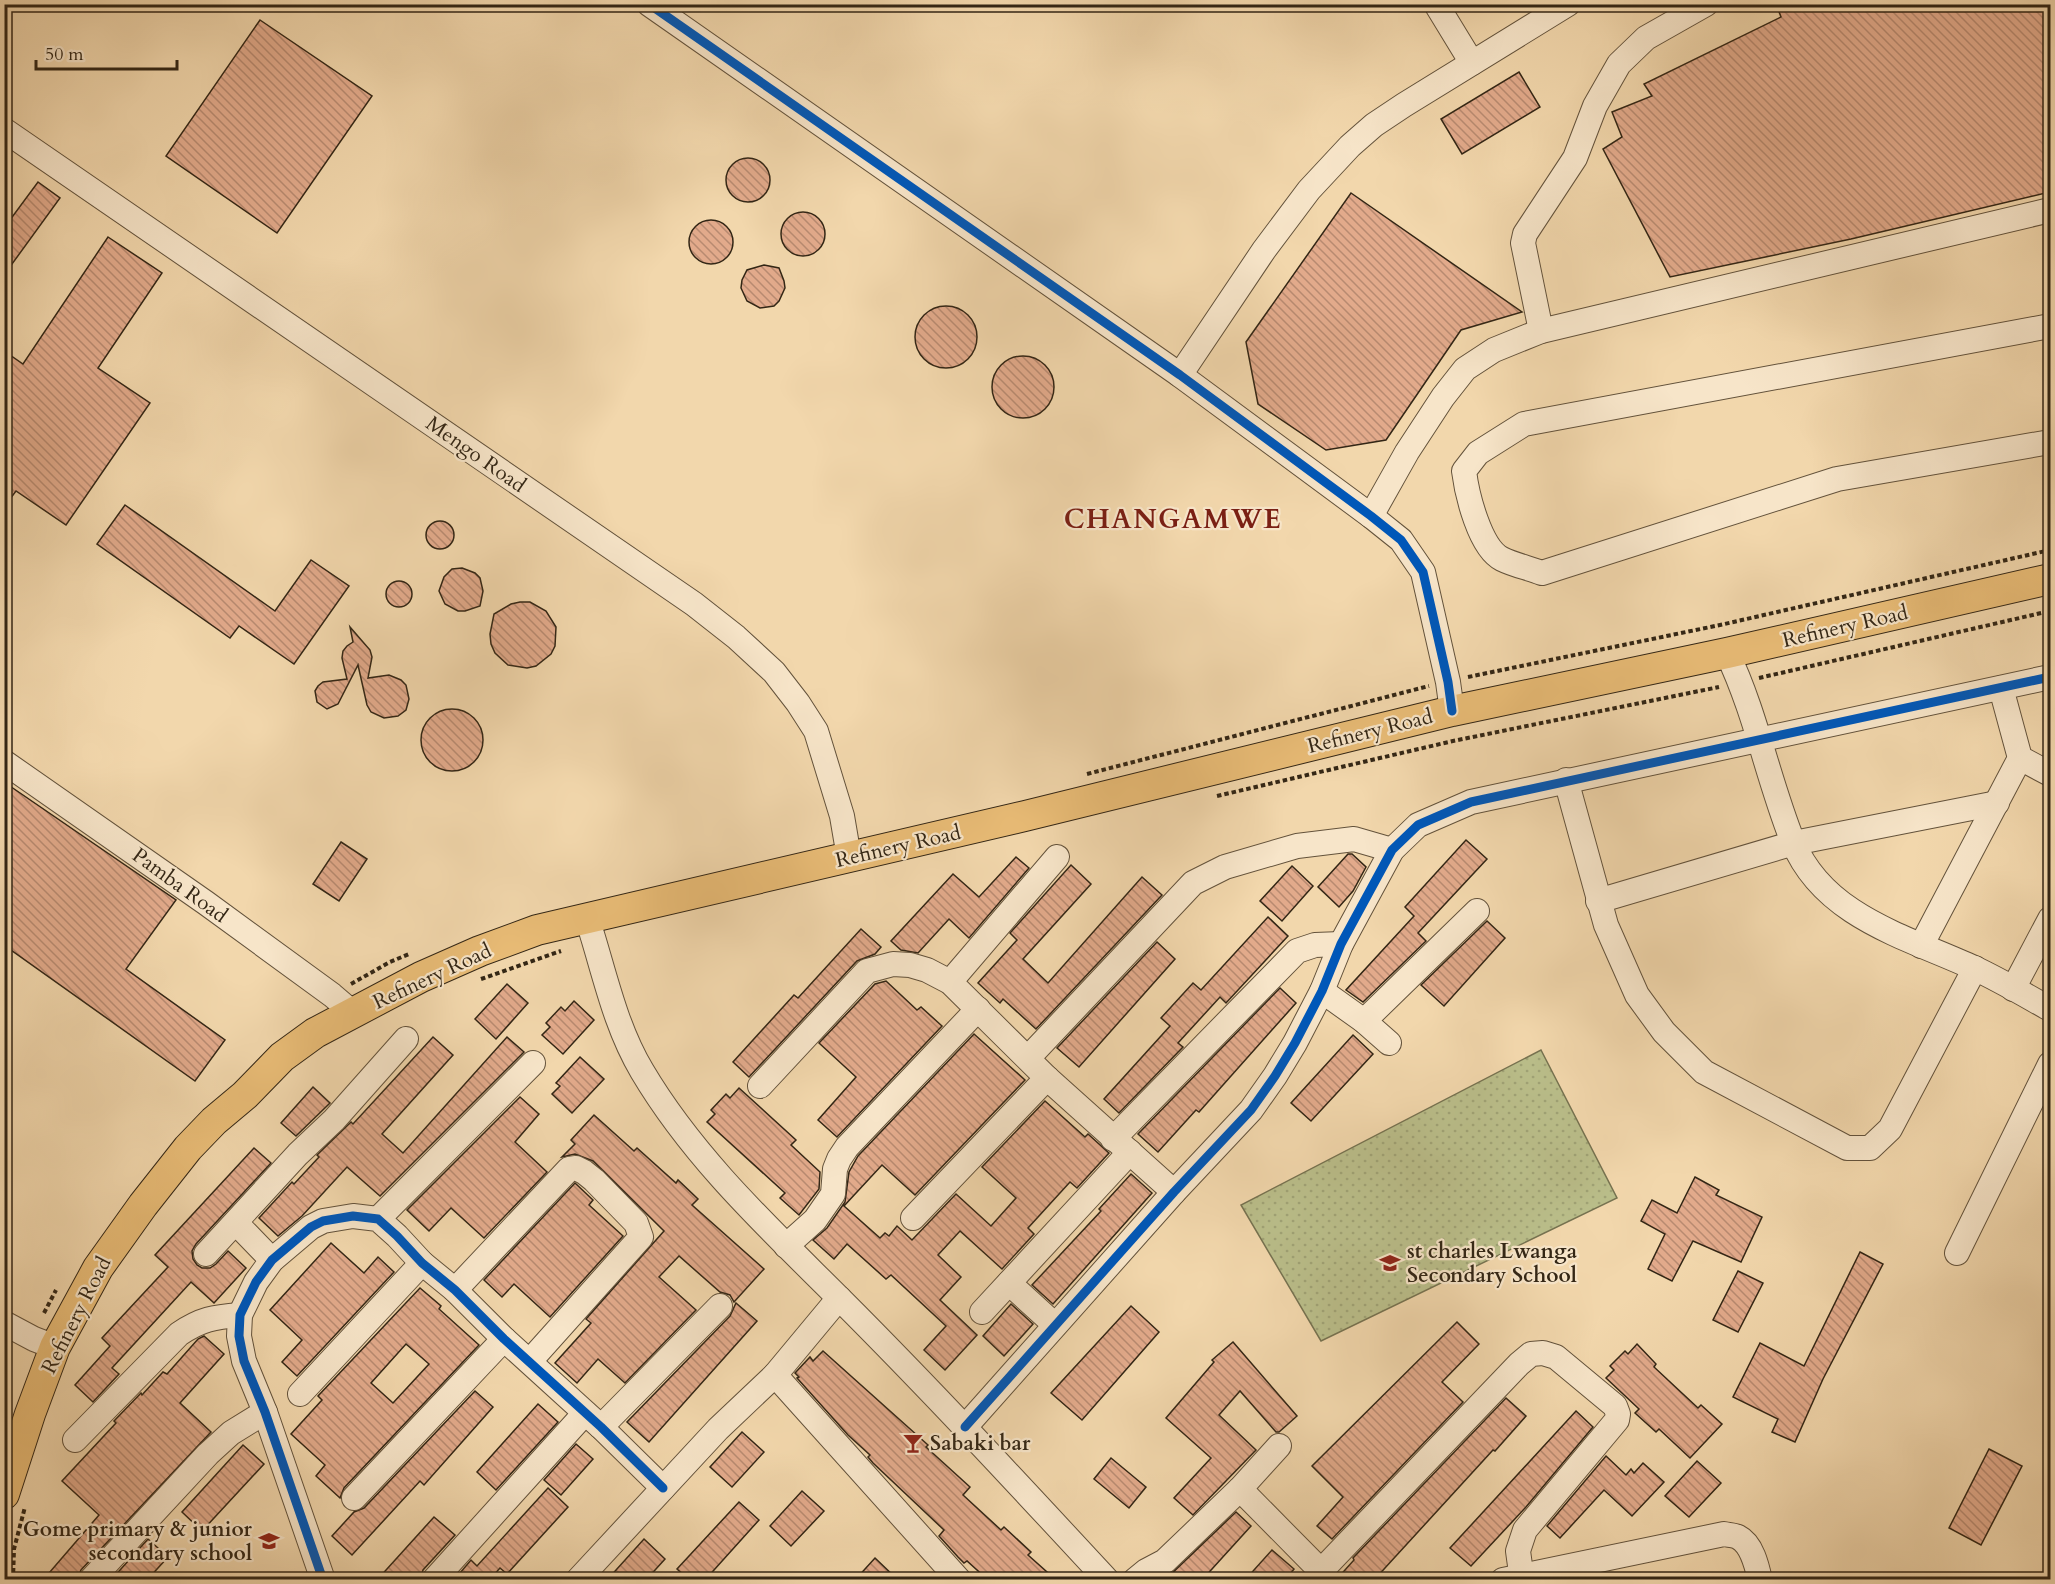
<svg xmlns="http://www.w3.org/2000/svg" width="2055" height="1584" viewBox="0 0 2055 1584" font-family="Cardo,serif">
<defs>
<pattern id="grass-dots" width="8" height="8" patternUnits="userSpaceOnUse" patternTransform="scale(1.5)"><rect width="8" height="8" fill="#babe8a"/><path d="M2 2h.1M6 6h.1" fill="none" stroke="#a0a376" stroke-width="1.8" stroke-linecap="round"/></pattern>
<pattern id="building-back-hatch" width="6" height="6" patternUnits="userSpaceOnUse" patternTransform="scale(1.5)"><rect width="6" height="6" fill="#e2aa8b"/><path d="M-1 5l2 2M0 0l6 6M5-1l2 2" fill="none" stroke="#b88a70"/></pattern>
</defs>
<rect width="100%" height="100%" fill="#f2d7ac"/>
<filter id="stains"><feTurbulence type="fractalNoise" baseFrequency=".00333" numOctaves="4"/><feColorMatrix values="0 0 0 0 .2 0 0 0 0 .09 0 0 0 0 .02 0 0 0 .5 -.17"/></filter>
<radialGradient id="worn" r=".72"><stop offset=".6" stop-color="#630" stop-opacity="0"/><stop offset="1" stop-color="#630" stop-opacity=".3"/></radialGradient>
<polygon fill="url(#grass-dots)" stroke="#767250" stroke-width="1.5" points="1541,1050 1617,1198 1321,1341 1241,1205"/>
<g fill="url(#building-back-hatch)" stroke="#332615" stroke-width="1.5" fill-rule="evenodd">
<polygon points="1776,4 1860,4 1863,9 1873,4 2047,4 2050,11 2050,192 1851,239 1670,277 1603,149 1622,137 1612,112 1652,96 1644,84 1781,17"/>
<polygon points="260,20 372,96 277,233 166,156"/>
<polygon points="1519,72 1540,107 1462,154 1441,119"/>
<circle cx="748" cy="180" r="22"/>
<polygon points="38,182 60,198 4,275 4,228"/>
<polygon points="1351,193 1522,312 1461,330 1386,440 1326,450 1258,404 1246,342"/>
<circle cx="803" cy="234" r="22"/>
<circle cx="711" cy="242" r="22"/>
<polygon points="108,237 162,273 98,368 150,403 66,525 16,491 4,507 4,351 23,364"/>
<polygon points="764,265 779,268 784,281 785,288 779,301 774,306 760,308 747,301 741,288 742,280 747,270"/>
<circle cx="946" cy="337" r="31"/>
<circle cx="1023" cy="387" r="31"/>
<polygon points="125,505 275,611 311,560 349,586 294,664 239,626 230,638 97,544"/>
<circle cx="440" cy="535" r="14"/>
<polygon points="462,568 475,573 480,578 483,591 480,606 465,611 458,611 445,604 439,591 444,577 452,569"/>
<circle cx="399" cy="594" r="13"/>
<polygon points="520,602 530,602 546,611 556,627 555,646 551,654 536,666 527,668 508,665 495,653 491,644 490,634 494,614 511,604"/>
<polygon points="350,627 370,650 372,657 368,678 389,675 401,680 406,685 409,699 406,710 398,716 384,718 371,712 367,705 358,665 338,704 327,709 317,702 315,691 318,686 323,682 347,679 342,658 343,651 347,646 353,642"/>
<circle cx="452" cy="740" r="31"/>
<polygon points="4,782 176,900 126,969 225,1040 195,1081 4,945"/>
<polygon points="1466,840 1487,859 1418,933 1426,941 1363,1002 1346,990 1414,916 1405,907"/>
<polygon points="341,842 367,859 339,901 313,884"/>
<polygon points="1348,854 1352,854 1366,867 1353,891 1339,907 1318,887"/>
<polygon points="1016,857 1029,868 969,938 949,919 918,953 901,950 891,941 953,874 979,897"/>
<polygon points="1071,865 1091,884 1023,959 1048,983 1142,877 1162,895 1036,1029 1003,999 1000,1003 978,983 1017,940 1010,933"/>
<polygon points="1292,866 1313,886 1282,921 1260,901"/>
<polygon points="1268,917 1288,936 1226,1003 1220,997 1178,1043 1183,1047 1119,1113 1104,1099 1170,1026 1161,1018 1193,983 1201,990"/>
<polygon points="1487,921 1505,938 1444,1006 1421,985"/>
<polygon points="861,929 881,947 875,954 857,961 749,1077 733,1062 794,995 798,998"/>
<polygon points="1157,942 1175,959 1079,1067 1057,1048"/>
<polygon points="886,981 917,1010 921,1007 942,1026 837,1137 818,1120 856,1077 819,1043 875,984"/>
<polygon points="507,984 528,1003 496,1039 475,1019"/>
<polygon points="1280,988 1296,1003 1199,1112 1196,1110 1158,1152 1138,1134"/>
<polygon points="574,1001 594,1020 563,1054 542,1035 550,1027 546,1023 561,1007 565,1011"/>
<polygon points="974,1034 1025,1080 915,1195 882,1165 844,1206 880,1238 885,1233 889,1236 897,1226 912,1240 956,1194 991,1226 1016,1198 982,1167 1045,1101 1085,1137 1088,1134 1109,1153 1077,1188 1070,1182 1028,1228 1034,1234 1002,1269 960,1231 938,1255 961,1277 940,1300 977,1335 945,1370 924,1350 946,1326 891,1275 886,1279 847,1244 834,1259 813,1240 827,1228 845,1202 849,1172 858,1156"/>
<polygon points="1353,1035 1373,1054 1311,1121 1291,1103"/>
<polygon points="433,1037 453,1055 382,1134 403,1153 507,1037 524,1052 380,1196 347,1167 302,1216 278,1236 259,1218 292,1182 294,1184 319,1157 317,1155 351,1122 353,1124"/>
<polygon points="580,1057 604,1079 572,1113 552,1094 560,1086 556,1083"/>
<polygon points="313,1087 330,1103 296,1136 281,1123"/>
<polygon points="739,1088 796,1140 791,1145 820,1172 819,1189 799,1215 780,1198 785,1193 707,1122 715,1114 711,1110 726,1094 730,1098"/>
<polygon points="520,1097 539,1114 515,1142 547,1172 484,1238 451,1208 429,1231 407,1210"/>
<polygon points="594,1115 634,1151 637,1148 676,1183 678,1180 698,1199 692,1205 764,1269 734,1302 730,1295 720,1292 679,1256 659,1277 696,1310 625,1383 598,1359 577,1383 555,1363 591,1323 586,1319 664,1231 593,1161 575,1154 562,1157 575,1144 571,1140"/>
<polygon points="254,1148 271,1163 196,1244 192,1251 193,1259 197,1265 202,1268 210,1268 216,1264 228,1251 246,1268 214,1303 191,1282 112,1368 119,1374 93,1402 75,1385 110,1346 102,1338 168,1267 155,1255"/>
<polygon points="1131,1174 1152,1193 1053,1304 1032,1285 1101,1211 1099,1209"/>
<polygon points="1695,1177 1719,1190 1716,1195 1762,1217 1741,1262 1693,1241 1672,1281 1648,1269 1665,1234 1641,1221 1652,1200 1677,1213"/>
<polygon points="575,1183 593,1200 589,1205 623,1236 550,1317 514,1284 502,1297 484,1280"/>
<polygon points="331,1243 364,1273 378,1257 394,1272 297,1376 282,1362 302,1340 270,1310"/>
<polygon points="1860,1252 1883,1264 1823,1379 1795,1442 1772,1432 1778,1419 1733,1397 1760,1343 1804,1366"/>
<polygon points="1738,1271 1763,1283 1738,1332 1713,1320"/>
<path d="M420 1288 441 1306 439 1309 479 1345 344 1488 340 1498 316 1476 325 1465 291 1434 322 1400 318 1396ZM406 1344 429 1364 393 1403 371 1383Z"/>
<polygon points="736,1303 757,1321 649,1442 627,1422 730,1316"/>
<polygon points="1011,1304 1033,1324 1004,1356 983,1336"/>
<polygon points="1131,1306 1159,1332 1082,1420 1051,1393"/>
<polygon points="1457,1322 1479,1344 1442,1382 1463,1402 1332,1539 1317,1526 1343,1497 1312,1466"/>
<polygon points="204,1336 224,1354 180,1403 211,1432 81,1570 77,1580 43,1580 99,1515 62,1481 116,1423 114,1421 141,1393 142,1395 163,1372 167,1374 198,1339"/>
<polygon points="1233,1342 1297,1416 1279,1432 1276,1432 1240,1391 1219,1415 1256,1450 1193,1515 1174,1498 1211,1458 1166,1418 1214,1362 1212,1360"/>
<polygon points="1637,1344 1656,1364 1654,1367 1698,1408 1701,1405 1722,1424 1690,1458 1659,1429 1656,1432 1635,1413 1639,1409 1606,1378 1614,1370 1610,1366 1625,1351 1628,1354"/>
<polygon points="823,1351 928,1445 926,1447 970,1487 963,1495 1001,1530 1004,1527 1031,1552 1028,1555 1056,1580 987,1579 967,1561 964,1563 958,1557 939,1536 944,1530 873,1463 868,1457 870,1455 848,1435 797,1378 799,1377 795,1373 810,1357 813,1361"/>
<polygon points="475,1391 493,1407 424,1485 420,1481 352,1555 332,1536 354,1512 364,1508"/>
<polygon points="1506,1398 1526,1416 1495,1451 1493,1450 1374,1580 1336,1580 1354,1560 1353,1558"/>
<polygon points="538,1404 558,1422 496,1490 477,1472"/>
<polygon points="1576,1411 1593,1427 1526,1507 1471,1566 1450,1548"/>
<polygon points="742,1432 764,1452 732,1487 710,1467"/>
<polygon points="576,1444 593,1459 561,1495 544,1480"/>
<polygon points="243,1445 264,1464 202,1531 182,1512"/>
<polygon points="1989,1449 2022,1466 1981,1545 1949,1528"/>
<polygon points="1606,1456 1626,1475 1631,1469 1634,1473 1643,1463 1664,1482 1632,1516 1604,1490 1560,1538 1547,1526"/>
<polygon points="1111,1458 1146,1487 1129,1508 1094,1479"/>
<polygon points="1697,1461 1721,1483 1689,1517 1665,1496"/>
<polygon points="548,1488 568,1507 507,1574 500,1568 491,1578 492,1580 454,1580 471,1560 477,1566"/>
<polygon points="802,1491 824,1511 791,1546 770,1526"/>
<polygon points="739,1502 759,1520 705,1580 689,1580 677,1569"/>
<polygon points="1236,1512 1251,1526 1202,1580 1165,1580"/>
<polygon points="434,1517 455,1535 423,1570 420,1580 377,1580"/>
<polygon points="148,1539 168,1557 147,1580 111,1580"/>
<polygon points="644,1539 665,1559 646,1580 607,1580"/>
<polygon points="1272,1550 1294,1569 1285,1580 1245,1580"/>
<polygon points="875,1558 898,1580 855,1580"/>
</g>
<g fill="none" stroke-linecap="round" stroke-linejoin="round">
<g stroke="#63523b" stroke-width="26">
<g id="minor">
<polyline points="649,4 1180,375 1371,516 1401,540 1423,572 1448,682 1452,711"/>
<polyline points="1436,4 1472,63"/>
<polyline points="4,130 694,604 736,637 774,672 798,703 816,731 842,816 849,857"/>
<path d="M2050 326 1524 424 1478 453 1464 471C1467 495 1480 548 1502 559 1514 565 1529 568 1542 573L1837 479 2050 442"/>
<polyline points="1541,331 1523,243 1525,234 1575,158 1595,106 1619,64 1646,38 1706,4"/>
<polyline points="1180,375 1264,250 1309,190 1350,146 1374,125 1404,105 1568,4"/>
<polyline points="1371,516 1407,452 1443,397 1465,369 1494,350 1541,331 2050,210"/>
<path d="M1727 653C1756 713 1768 780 1793 842 1824 917 1907 937 1974 968 2000 980 2025 995 2050 1009"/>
<polyline points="2001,688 2020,758 2050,774"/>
<polyline points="4,762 206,903 332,995 353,1013"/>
<polyline points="1566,780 1606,925 1637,995 1664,1032 1704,1072 1847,1148 1870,1148 1890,1129 1975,968"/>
<polyline points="1598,901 1794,843 1997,803"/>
<path d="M587 918C604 970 614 1024 642 1071 694 1159 770 1229 841 1300 932 1391 1019 1485 1107 1580"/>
<polyline points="1921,946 2020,758"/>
<polyline points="950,982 1057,857"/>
<polyline points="2013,989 2050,919"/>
<polyline points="1322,991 1364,1021 1389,1043"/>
<polyline points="1364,1021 1477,911"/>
<polyline points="1028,1058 1193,883 1225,867 1297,846 1354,839 1392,850"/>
<polyline points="760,1086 867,971 893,964 910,965 927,970 950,982 1047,1078 1174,1192"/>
<polyline points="1113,1139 1297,951 1315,945 1341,944"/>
<polyline points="913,1218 1047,1078"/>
<polyline points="378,1219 533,1063"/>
<polyline points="236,1223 272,1260"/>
<polyline points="786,1246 815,1220 833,1194 835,1169 839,1159 847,1147 978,1009"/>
<polyline points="1957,1253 2050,1064"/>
<polyline points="206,1254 298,1154 334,1120 406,1039"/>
<polyline points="1009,1283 1055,1325"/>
<polyline points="455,1290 569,1169 576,1168 584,1172 594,1180 636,1223 641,1237 530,1361"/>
<polyline points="982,1312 1130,1152"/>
<polyline points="4,1323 34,1339 55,1347"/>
<polyline points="775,1375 959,1580"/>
<polyline points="300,1394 422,1263"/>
<polyline points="601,1427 720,1306"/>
<polyline points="965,1427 1174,1192 1251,1110 1275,1076 1295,1043 1322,991 1341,944 1392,850 1418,825 1471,802 2050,677"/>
<path d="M75 1440 179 1334C201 1319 214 1317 240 1315"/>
<polyline points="1240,1489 1321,1571"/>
<polyline points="354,1498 504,1339"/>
<polyline points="91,1580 208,1454 231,1433 265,1412"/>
<polyline points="323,1580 265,1412 244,1361 239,1336 240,1315 256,1282 272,1260 311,1227 323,1221 353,1216 378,1219 397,1236 422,1263 455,1290 504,1339 601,1427 663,1488"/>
<polyline points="434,1580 585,1413"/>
<polyline points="578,1580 718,1429 775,1375 839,1298"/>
<polyline points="1135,1580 1146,1571 1165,1561 1240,1489 1279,1446"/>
<polyline points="1322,1580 1321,1571 1519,1364 1531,1354 1543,1353 1556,1357 1615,1406 1618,1414 1617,1420 1612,1426 1525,1530 1518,1551 1522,1580"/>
<path d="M1503 1580 1724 1534C1728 1535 1734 1535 1738 1537 1752 1544 1757 1566 1760 1580"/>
</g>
</g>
<g stroke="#332615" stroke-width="32">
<polyline id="major" points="4,1494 30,1414 55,1347 98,1268 143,1205 188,1148 214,1121 245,1095 282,1057 315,1033 421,977 480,951 537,930 1025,816 1452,711 1727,653 2050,579"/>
</g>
<g stroke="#332615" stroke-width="4" stroke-dasharray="4.5 3" stroke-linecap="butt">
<polyline points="1468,677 1720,625 2050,550"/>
<polyline points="1759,678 2050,611"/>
<polyline points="1087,774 1429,686"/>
<polyline points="1217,796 1453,741 1719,687"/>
<polyline points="481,979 561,951"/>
<polyline points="351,984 390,962 409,954"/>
<polyline points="44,1313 56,1290"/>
<polyline points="13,1580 14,1549 25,1507"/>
</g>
<use href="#minor" stroke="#f7e5c9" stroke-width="24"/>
<use href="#major" stroke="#e9bc76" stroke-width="30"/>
<g stroke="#f7e5c9" stroke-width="13">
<g id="cycleway">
<polyline points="649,4 1180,375 1371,516 1401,540 1423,572 1448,682 1452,711"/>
<polyline points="965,1427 1174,1192 1251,1110 1275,1076 1295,1043 1322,991 1341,944 1392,850 1418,825 1471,802 2050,677"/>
<polyline points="323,1580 265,1412 244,1361 239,1336 240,1315 256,1282 272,1260 311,1227 323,1221 353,1216 378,1219 397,1236 422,1263 455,1290 504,1339 601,1427 663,1488"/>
</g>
</g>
<use href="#cycleway" stroke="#0057b8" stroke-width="9"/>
</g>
<defs>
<g id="school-bare" transform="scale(1.62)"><path d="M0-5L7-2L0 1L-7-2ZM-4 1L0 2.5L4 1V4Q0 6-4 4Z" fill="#8f2418" stroke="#f7e5c9" stroke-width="2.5" paint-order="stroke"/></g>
<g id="bar-bare" transform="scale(1.62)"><path d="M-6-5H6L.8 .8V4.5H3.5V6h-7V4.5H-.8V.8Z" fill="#8f2418" stroke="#f7e5c9" stroke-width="2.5" paint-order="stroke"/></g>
</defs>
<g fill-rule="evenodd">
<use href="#school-bare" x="1390" y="1263"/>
<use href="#bar-bare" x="913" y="1443"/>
<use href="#school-bare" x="269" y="1541"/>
</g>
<g text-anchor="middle" stroke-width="4.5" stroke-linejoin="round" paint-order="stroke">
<g font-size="21" fill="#332615" stroke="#f7e5c9">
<text transform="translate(476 454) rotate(35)" y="7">Mengo Road</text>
<text transform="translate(1845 626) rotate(-13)" y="7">Refinery Road</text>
<text transform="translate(1370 731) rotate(-14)" y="7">Refinery Road</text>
<text transform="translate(898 846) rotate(-13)" y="7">Refinery Road</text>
<text transform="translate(180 885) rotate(36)" y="7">Pamba Road</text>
<text transform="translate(432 976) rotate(-25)" y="7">Refinery Road</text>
<text transform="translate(76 1315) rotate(-63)" y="7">Refinery Road</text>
</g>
<g font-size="21" font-weight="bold" fill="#332615" stroke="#f7e5c9" text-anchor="start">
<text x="1407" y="1258">st charles Lwanga<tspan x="1407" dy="24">Secondary School</tspan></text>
<text x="930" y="1450">Sabaki bar</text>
<text x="252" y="1536" text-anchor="end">Gome primary &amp; junior<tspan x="252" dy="24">secondary school</tspan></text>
</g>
<g font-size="27" font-weight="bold" letter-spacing="1.5" fill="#7a1f14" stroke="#f7e5c9">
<text x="1173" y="528">CHANGAMWE</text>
</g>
</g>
<rect width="2055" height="1584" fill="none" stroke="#f2d7ac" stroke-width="24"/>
<rect x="6" y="6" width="2043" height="1572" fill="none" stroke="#332615" stroke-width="3"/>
<rect x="12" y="12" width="2031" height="1560" fill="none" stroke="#332615" stroke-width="1.5"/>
<path d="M36 60v9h141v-9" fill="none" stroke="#332615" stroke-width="3"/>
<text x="45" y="60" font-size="18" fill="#332615" stroke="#f7e5c9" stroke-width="4.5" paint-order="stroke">50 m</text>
<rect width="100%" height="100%" filter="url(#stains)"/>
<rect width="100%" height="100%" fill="url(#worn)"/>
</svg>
